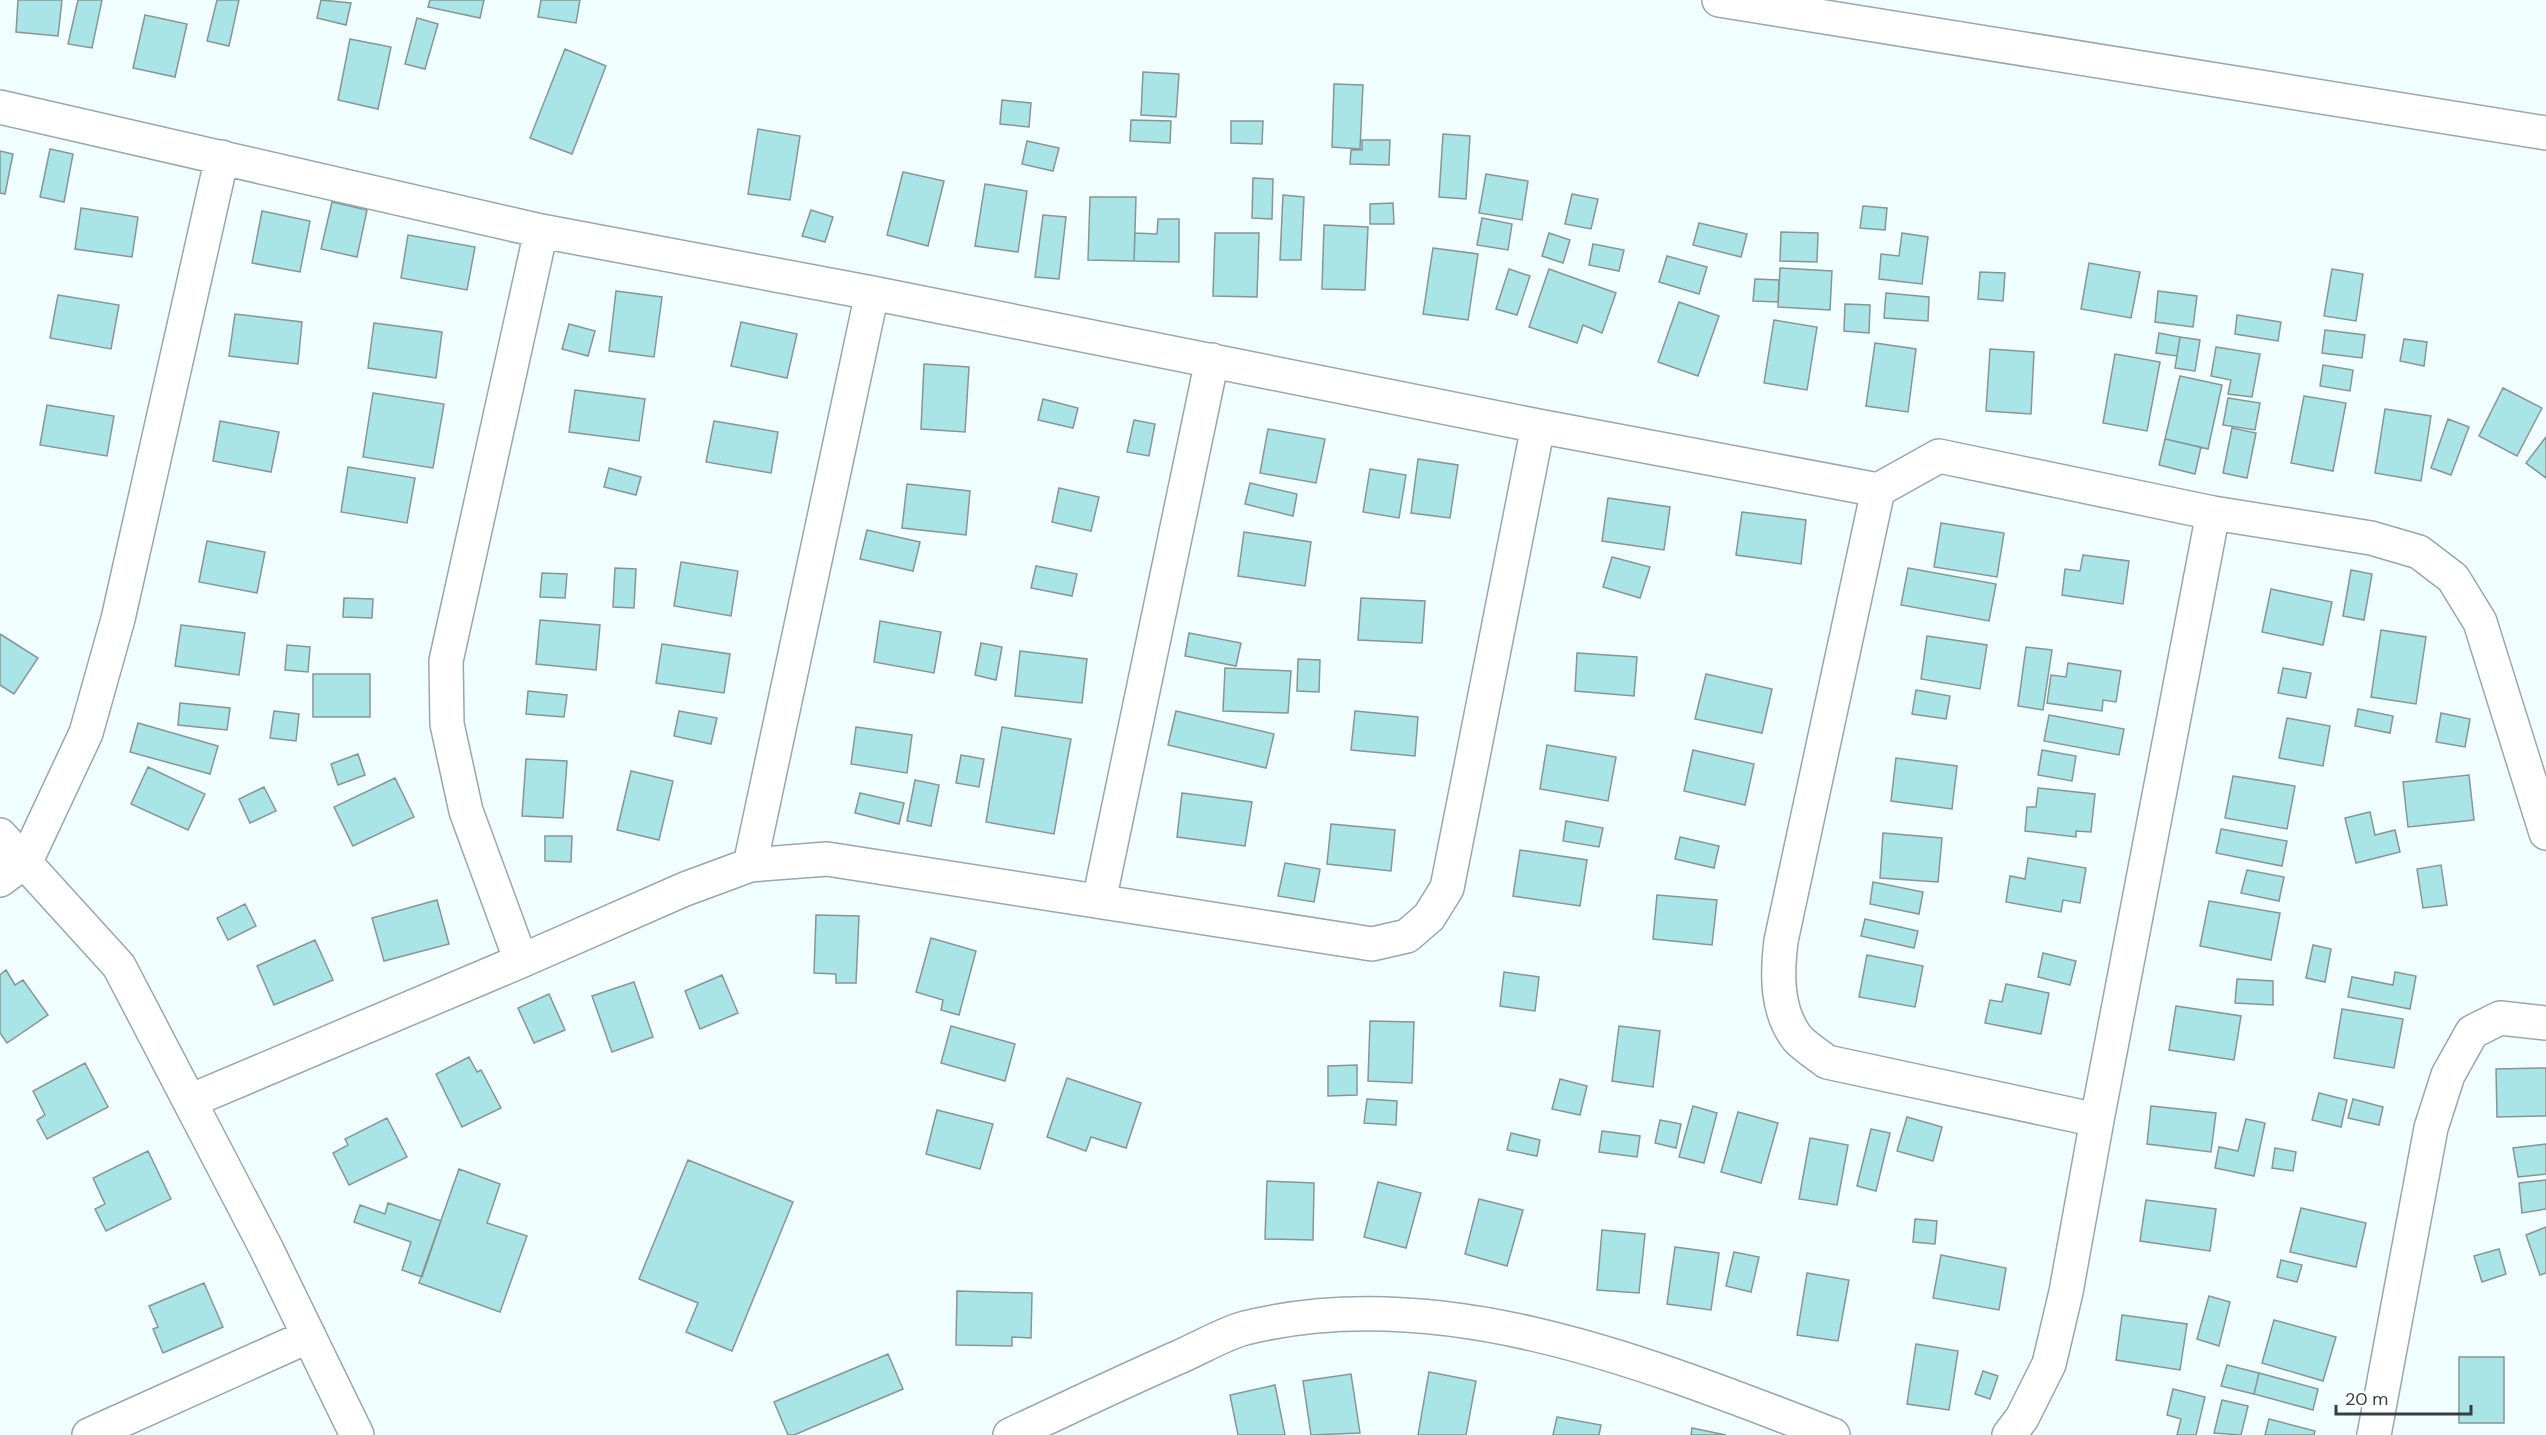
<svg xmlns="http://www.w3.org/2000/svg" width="2546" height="1435" font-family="'DM Sans',sans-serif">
<rect width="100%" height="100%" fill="#f0feff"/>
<path fill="#a9e4e6" stroke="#889595" stroke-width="1.5" d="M18 0H62L58 36 16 32Z
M78 0H102L92 48 68 44Z
M217 0H239L229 46 207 41Z
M321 0 351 3 346 25 317 18Z
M430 0H484L480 18 428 7Z
M541 0H580L576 23 538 17Z
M145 15 187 24 175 77 133 68Z
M417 18 438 24 425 69 405 64Z
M350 39 391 47 378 109 338 100Z
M565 49 606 66 572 154 530 138Z
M1143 72 1179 74 1176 117 1141 115Z
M1334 84 1363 85 1360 149 1332 147Z
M1002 100 1031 103 1029 127 1000 124Z
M1131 120 1171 121 1170 143 1130 141Z
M1231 121H1263L1262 144 1231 143Z
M758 129 800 136 790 200 748 194Z
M1443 134 1470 136 1466 199 1439 197Z
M1362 140H1390L1389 165 1350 164 1351 150H1362Z
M1027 141 1059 148 1053 171 1022 164Z
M50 149 73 154 64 202 40 197Z
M0 151 13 154 5 194 0 193Z
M903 172 944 181 928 246 887 235Z
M1486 174 1528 181 1522 220 1479 213Z
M1253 178 1273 179 1272 219 1252 218Z
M985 184 1027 191 1018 252 975 246Z
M1572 194 1598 199 1591 229 1565 224Z
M1283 195 1304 197 1301 260H1280Z
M1090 197H1136L1134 261 1088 260Z
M332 202 367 210 357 257 321 249Z
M1393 203 1394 224H1370V204Z
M1863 206 1887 208 1885 230 1860 228Z
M81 208 138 217 132 257 75 249Z
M811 210 833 217 825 242 802 236Z
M262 211 310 221 300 272 252 263Z
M1043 215 1066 217 1059 279 1035 277Z
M1482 218 1512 224 1508 250 1477 245Z
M1158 219H1179V262L1134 261 1135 233 1157 234Z
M1699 223 1747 234 1741 257 1693 245Z
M1324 225 1368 227 1365 290 1322 289Z
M1781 232 1818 233 1817 262 1780 261Z
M1215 233H1259L1257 297 1213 296Z
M1549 233 1570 240 1563 263 1542 256Z
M1902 233 1928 237 1922 284 1879 279 1881 254 1899 256Z
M408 235 475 247 467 290 401 278Z
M1593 244 1624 250 1619 271 1589 265Z
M1433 248 1478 254 1468 320 1423 314Z
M1667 256 1707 267 1699 294 1659 282Z
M2089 263 2140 272 2131 318 2081 309Z
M1780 268 1832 271 1830 310 1778 307Z
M1509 269 1530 276 1517 315 1496 309Z
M1549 269 1616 293 1602 333 1583 325 1577 343 1529 327Z
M2332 269 2363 274 2356 321 2324 316Z
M1980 272 2005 273 2003 301 1978 299Z
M1755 279 1779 280 1778 302 1753 301Z
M616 291 662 297 654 357 609 351Z
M2158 291 2197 296 2193 327 2155 322Z
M1886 293 1929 297 1928 321 1884 318Z
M58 295 119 305 111 349 50 338Z
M1679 302 1719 316 1698 376 1658 362Z
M1845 304 1870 305 1869 333 1844 331Z
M235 314 302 322 298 364 229 356Z
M2237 315 2281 322 2278 341 2235 334Z
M1774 320 1817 327 1807 390 1764 383Z
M741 322 797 334 787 378 731 366Z
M374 323 442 332 436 378 368 368Z
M569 324 595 331 588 356 562 349Z
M2325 330 2365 335 2362 358 2322 353Z
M2159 333 2180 337 2177 356 2156 353Z
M2180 337 2200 340 2195 371 2175 368Z
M2404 339 2427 342 2424 366 2400 361Z
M1875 343 1916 349 1908 412 1866 406Z
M2216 347 2260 354 2252 397 2228 394 2231 380 2211 376Z
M1990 349 2034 352 2031 414 1986 411Z
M2115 354 2160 362 2147 431 2103 423Z
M924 364 969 367 965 432 921 429Z
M2323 365 2353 370 2350 391 2320 386Z
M2180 376 2222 385 2208 449 2165 439Z
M2503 388 2542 408 2517 456 2479 436Z
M575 390 645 399 639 441 569 432Z
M373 393 444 404 433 468 363 457Z
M2304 396 2346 403 2333 471 2291 463Z
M2228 398 2260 403 2255 430 2223 425Z
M1043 399 1078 408 1073 428 1038 420Z
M47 405 114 416 107 456 40 445Z
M2385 409 2431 416 2421 481 2375 473Z
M2448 419 2469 427 2451 475 2431 468Z
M1134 420 1155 424 1149 456 1127 452Z
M220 421 279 432 271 472 213 461Z
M714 421 778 432 771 473 706 462Z
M2232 428 2256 433 2247 478 2223 473Z
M1268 429 1325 439 1316 483 1260 473Z
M2546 437V478L2526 463Z
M2165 439 2201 447 2195 474 2159 465Z
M1418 459 1458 465 1450 518 1411 513Z
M348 467 415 478 407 523 341 512Z
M609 468 641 477 636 495 604 487Z
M1370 469 1406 475 1399 518 1363 512Z
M1250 483 1297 494 1293 516 1245 504Z
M907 484 970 491 966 535 902 528Z
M1059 488 1099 497 1091 531 1052 522Z
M1608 498 1670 507 1664 550 1602 541Z
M1742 512 1806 520 1801 564 1736 555Z
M1941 523 2004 533 1997 577 1934 567Z
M867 530 920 542 913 571 860 559Z
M1244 532 1311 542 1305 586 1238 576Z
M207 541 265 552 257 593 199 582Z
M2083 555 2129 561 2123 604 2062 595 2065 569 2080 571Z
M1612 557 1650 567 1640 598 1603 587Z
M681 562 738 571 731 616 674 606Z
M1036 566 1077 574 1072 596 1031 588Z
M615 568 636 569 634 608 613 607Z
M1908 568 1996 584 1989 621 1901 605Z
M2351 570 2372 574 2364 620 2343 616Z
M542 573 567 574 565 598 540 597Z
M2271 589 2332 602 2323 645 2262 632Z
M344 598 373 599 372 618 343 617Z
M1361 598 1425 601 1422 643 1358 640Z
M540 620 600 625 596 670 536 664Z
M880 621 941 632 934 673 874 662Z
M181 625 245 633 239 675 175 666Z
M2381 630 2426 637 2416 704 2371 697Z
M1189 633 1241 643 1236 666 1185 656Z
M0 634 38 658 14 694 0 685Z
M1927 636 1987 645 1980 689 1921 679Z
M981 643 1002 647 996 680 975 675Z
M662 644 730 654 724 693 656 683Z
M287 645 310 647 308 672 285 670Z
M2026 647 2052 650 2043 710 2018 706Z
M1020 651 1087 659 1082 703 1015 696Z
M1577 653 1637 657 1634 696 1575 691Z
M1298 659 1320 660 1319 692 1297 691Z
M2068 663 2121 671 2116 702 2103 700 2102 711 2047 703 2051 675 2066 677Z
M1225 668 1291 671 1288 713 1223 711Z
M2283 668 2311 673 2306 698 2278 693Z
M313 674H370V717H313Z
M1706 674 1772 689 1762 733 1695 719Z
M1916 690 1950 696 1946 719 1912 714Z
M528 691 567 695 564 717 526 714Z
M180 703 230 708 227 730 178 725Z
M2358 709 2393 716 2390 733 2355 726Z
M274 711 299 714 296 741 270 738Z
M679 711 717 718 711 744 674 736Z
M1176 711 1274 734 1266 768 1168 745Z
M1355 711 1418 717 1415 756 1351 750Z
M2441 713 2470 719 2465 747 2436 742Z
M2049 715 2124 729 2119 755 2044 741Z
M2287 718 2330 726 2323 766 2279 758Z
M138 723 218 746 210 774 130 752Z
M856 727 912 735 907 773 851 764Z
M1002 727 1071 739 1054 834 986 822Z
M1547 745 1616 757 1608 801 1540 789Z
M1693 750 1754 764 1745 805 1684 791Z
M2042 750 2076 756 2072 781 2038 775Z
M358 754 365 775 338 785 331 764Z
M961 755 984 759 979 787 956 783Z
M1896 758 1957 766 1952 809 1891 801Z
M526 759 567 761 563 818 522 816Z
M148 767 205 794 188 830 131 804Z
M631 771 673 781 659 840 617 830Z
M2469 775 2474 820 2408 827 2403 782Z
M2233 776 2295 786 2287 829 2225 818Z
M395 778 414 817 353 846 334 807Z
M915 780 939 785 931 826 907 821Z
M264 787 276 811 250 823 239 799Z
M2038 788 2095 794 2091 832 2076 831V837L2025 831 2027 807H2036Z
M860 793 904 803 899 824 855 813Z
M1182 793 1252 802 1245 846 1177 837Z
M2370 812 2375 835 2395 830 2400 852 2356 863 2345 818Z
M1566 821 1603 828 1599 847 1563 841Z
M1331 824 1395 830 1391 871 1327 864Z
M2221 829 2287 841 2282 866 2216 853Z
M1883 833 1942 838 1938 882 1880 878Z
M545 836H572L571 862 545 861Z
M1680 837 1719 846 1714 868 1675 859Z
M1520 850 1587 860 1580 906 1513 896Z
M2028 858 2086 868 2080 903 2063 900 2061 912 2006 902 2010 876 2025 879Z
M1285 863 1320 869 1314 902 1278 896Z
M2441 865 2447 905 2423 908 2417 869Z
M2247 870 2284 877 2279 901 2241 893Z
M1873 882 1923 892 1919 914 1870 904Z
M1657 895 1717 900 1712 945 1653 939Z
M437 900 449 944 384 961 372 918Z
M2209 901 2280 913 2271 960 2200 946Z
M245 904 256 926 228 940 217 918Z
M816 915 859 916 856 983H836V974L814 973Z
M1865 919 1918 931 1914 948 1861 936Z
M931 938 976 951 959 1015 941 1010 943 1000 916 992Z
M315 940 333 980 274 1005 257 966Z
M2313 945 2331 949 2325 982 2306 978Z
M2043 953 2076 961 2070 985 2038 977Z
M1867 955 1923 966 1915 1007 1859 997Z
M6 970 15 985 23 980 48 1015 7 1043 0 1033V975Z
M1504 972 1539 977 1535 1011 1500 1006Z
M2395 972 2416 976 2410 1009 2348 997 2352 977 2393 985Z
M722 975 738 1013 700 1029 685 991Z
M2237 979 2273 981V1005L2235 1003Z
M634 982 653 1037 612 1052 592 996Z
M2006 984 2049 993 2041 1034 1985 1023 1990 1000 2002 1002Z
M549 994 565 1030 534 1043 518 1008Z
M2176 1006 2241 1016 2234 1060 2169 1050Z
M2342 1009 2403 1019 2394 1068 2334 1058Z
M1370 1021 1414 1022 1412 1083 1368 1081Z
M951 1026 1015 1044 1005 1081 941 1063Z
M1619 1026 1660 1031 1653 1087 1612 1081Z
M469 1057 477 1072 481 1070 501 1108 462 1127 436 1074Z
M85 1063 108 1107 47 1139 37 1120 45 1115 33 1091Z
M1357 1065V1095L1328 1096V1066Z
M2546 1068V1116L2497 1117 2496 1069Z
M1067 1078 1141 1103 1126 1148 1091 1137 1086 1151 1047 1137Z
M1560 1079 1587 1086 1580 1115 1552 1109Z
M2319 1093 2347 1100 2341 1127 2312 1120Z
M1367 1099 1397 1101 1396 1125 1364 1123Z
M2353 1099 2383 1107 2379 1125 2348 1118Z
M1693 1106 1717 1113 1704 1163 1679 1157Z
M2151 1106 2216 1113 2211 1152 2147 1144Z
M937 1110 993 1124 980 1169 926 1154Z
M1738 1112 1778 1123 1761 1183 1721 1172Z
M1907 1117 1942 1127 1933 1161 1897 1151Z
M387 1118 407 1157 349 1185 333 1153 348 1145 345 1139Z
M2246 1119 2265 1123 2254 1176 2215 1168 2219 1147 2238 1151Z
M1660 1120 1681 1124 1676 1148 1655 1143Z
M1871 1129 1890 1133 1876 1191 1857 1186Z
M1602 1131 1640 1136 1637 1157 1599 1152Z
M1511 1133 1540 1140 1537 1156 1507 1150Z
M1810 1138 1848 1145 1837 1205 1799 1199Z
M2546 1144V1174L2518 1177 2513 1148Z
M2275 1148 2296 1152 2293 1171 2272 1168Z
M148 1151 171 1199 106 1231 95 1209 105 1204 93 1178Z
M688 1160 793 1202 732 1351 686 1332 698 1303 639 1279Z
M459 1169 500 1184 487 1223 527 1236 500 1312 419 1283Z
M2546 1180V1209L2522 1213 2519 1183Z
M1267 1181 1314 1183 1313 1240 1265 1239Z
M1378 1182 1421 1193 1406 1248 1364 1237Z
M1479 1199 1523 1210 1507 1266 1465 1254Z
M2146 1200 2216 1209 2210 1251 2140 1241Z
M388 1203 441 1221 422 1277 402 1270 411 1242 354 1222 360 1205 385 1214Z
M2301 1208 2366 1223 2356 1267 2290 1252Z
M1915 1219 1937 1221 1935 1244 1913 1242Z
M2546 1227V1273L2540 1275 2526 1235Z
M1602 1230 1645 1234 1639 1293 1597 1290Z
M1675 1247 1719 1253 1711 1310 1667 1304Z
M2499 1249 2506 1274 2482 1282 2474 1256Z
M1734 1252 1759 1257 1751 1292 1726 1286Z
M1941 1255 2006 1268 1999 1310 1933 1298Z
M2281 1260 2302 1265 2297 1282 2277 1277Z
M1807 1273 1849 1280 1838 1341 1797 1335Z
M204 1283 223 1327 163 1353 153 1329 158 1327 149 1306Z
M957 1291 1032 1293 1031 1338 1012 1337V1346L956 1345Z
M2209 1296 2230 1302 2219 1346 2197 1339Z
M2122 1315 2187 1324 2180 1370 2116 1360Z
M2274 1320 2336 1337 2323 1381 2262 1363Z
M1916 1344 1958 1351 1949 1410 1907 1404Z
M888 1354 903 1389 794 1435H788L774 1402Z
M2459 1357H2504V1423H2459Z
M2227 1365 2259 1373 2254 1394 2221 1386Z
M1983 1371 1998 1376 1990 1399 1975 1394Z
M1429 1372 1476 1381 1466 1435H1418Z
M2259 1373 2318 1389 2313 1410 2254 1394Z
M1351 1374 1360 1433 1311 1435 1303 1381Z
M1275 1385 1285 1435H1238L1230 1395Z
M2173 1389 2205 1397 2196 1435H2177L2181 1419 2167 1415Z
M2222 1400 2248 1406 2241 1435 2214 1433Z
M1557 1417 1601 1425 1599 1435H1553Z
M2269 1419 2315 1431 2314 1435H2265Z
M1692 1428 1726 1435H1691Z"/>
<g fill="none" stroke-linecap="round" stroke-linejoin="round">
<defs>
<path id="street" d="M0 107 541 231 872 293 1538 426 1878 490 1939 456 2213 513 2371 538 2419 552 2453 578 2480 622 2546 833
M1878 490 1781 941C1777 974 1776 1010 1797 1038 1805 1047 1818 1055 1827 1062L2097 1120
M0 835 119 966 266 1248 357 1435
M750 865 872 293
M0 880 26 861 86 733 118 619 222 157
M1099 901 1212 360
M521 961 466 811 447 724 446 661 541 231
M190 1101 521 961 685 889 750 865 827 859 1372 944 1407 936 1429 917 1447 888 1538 426
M89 1435 309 1336
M1010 1435C1066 1409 1122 1382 1179 1357 1200 1348 1223 1334 1245 1328 1443 1279 1651 1365 1833 1435
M2009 1435 2022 1418 2049 1364 2066 1292 2097 1120 2213 513
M2374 1435 2431 1128 2448 1075 2472 1032 2500 1018 2546 1023"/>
<path id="secondary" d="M1719 0 2546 133"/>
</defs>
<use href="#street" stroke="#9aa7a8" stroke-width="36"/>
<use href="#secondary" stroke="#9aa7a8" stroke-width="36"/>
<use href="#street" stroke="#fff" stroke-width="33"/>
<use href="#secondary" stroke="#fff" stroke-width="33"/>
</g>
<path d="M2336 1405v9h135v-9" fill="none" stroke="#383e3e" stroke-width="3"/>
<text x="2345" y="1405" font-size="18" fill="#383e3e" stroke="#ffffff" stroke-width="4.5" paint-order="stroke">20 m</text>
</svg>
